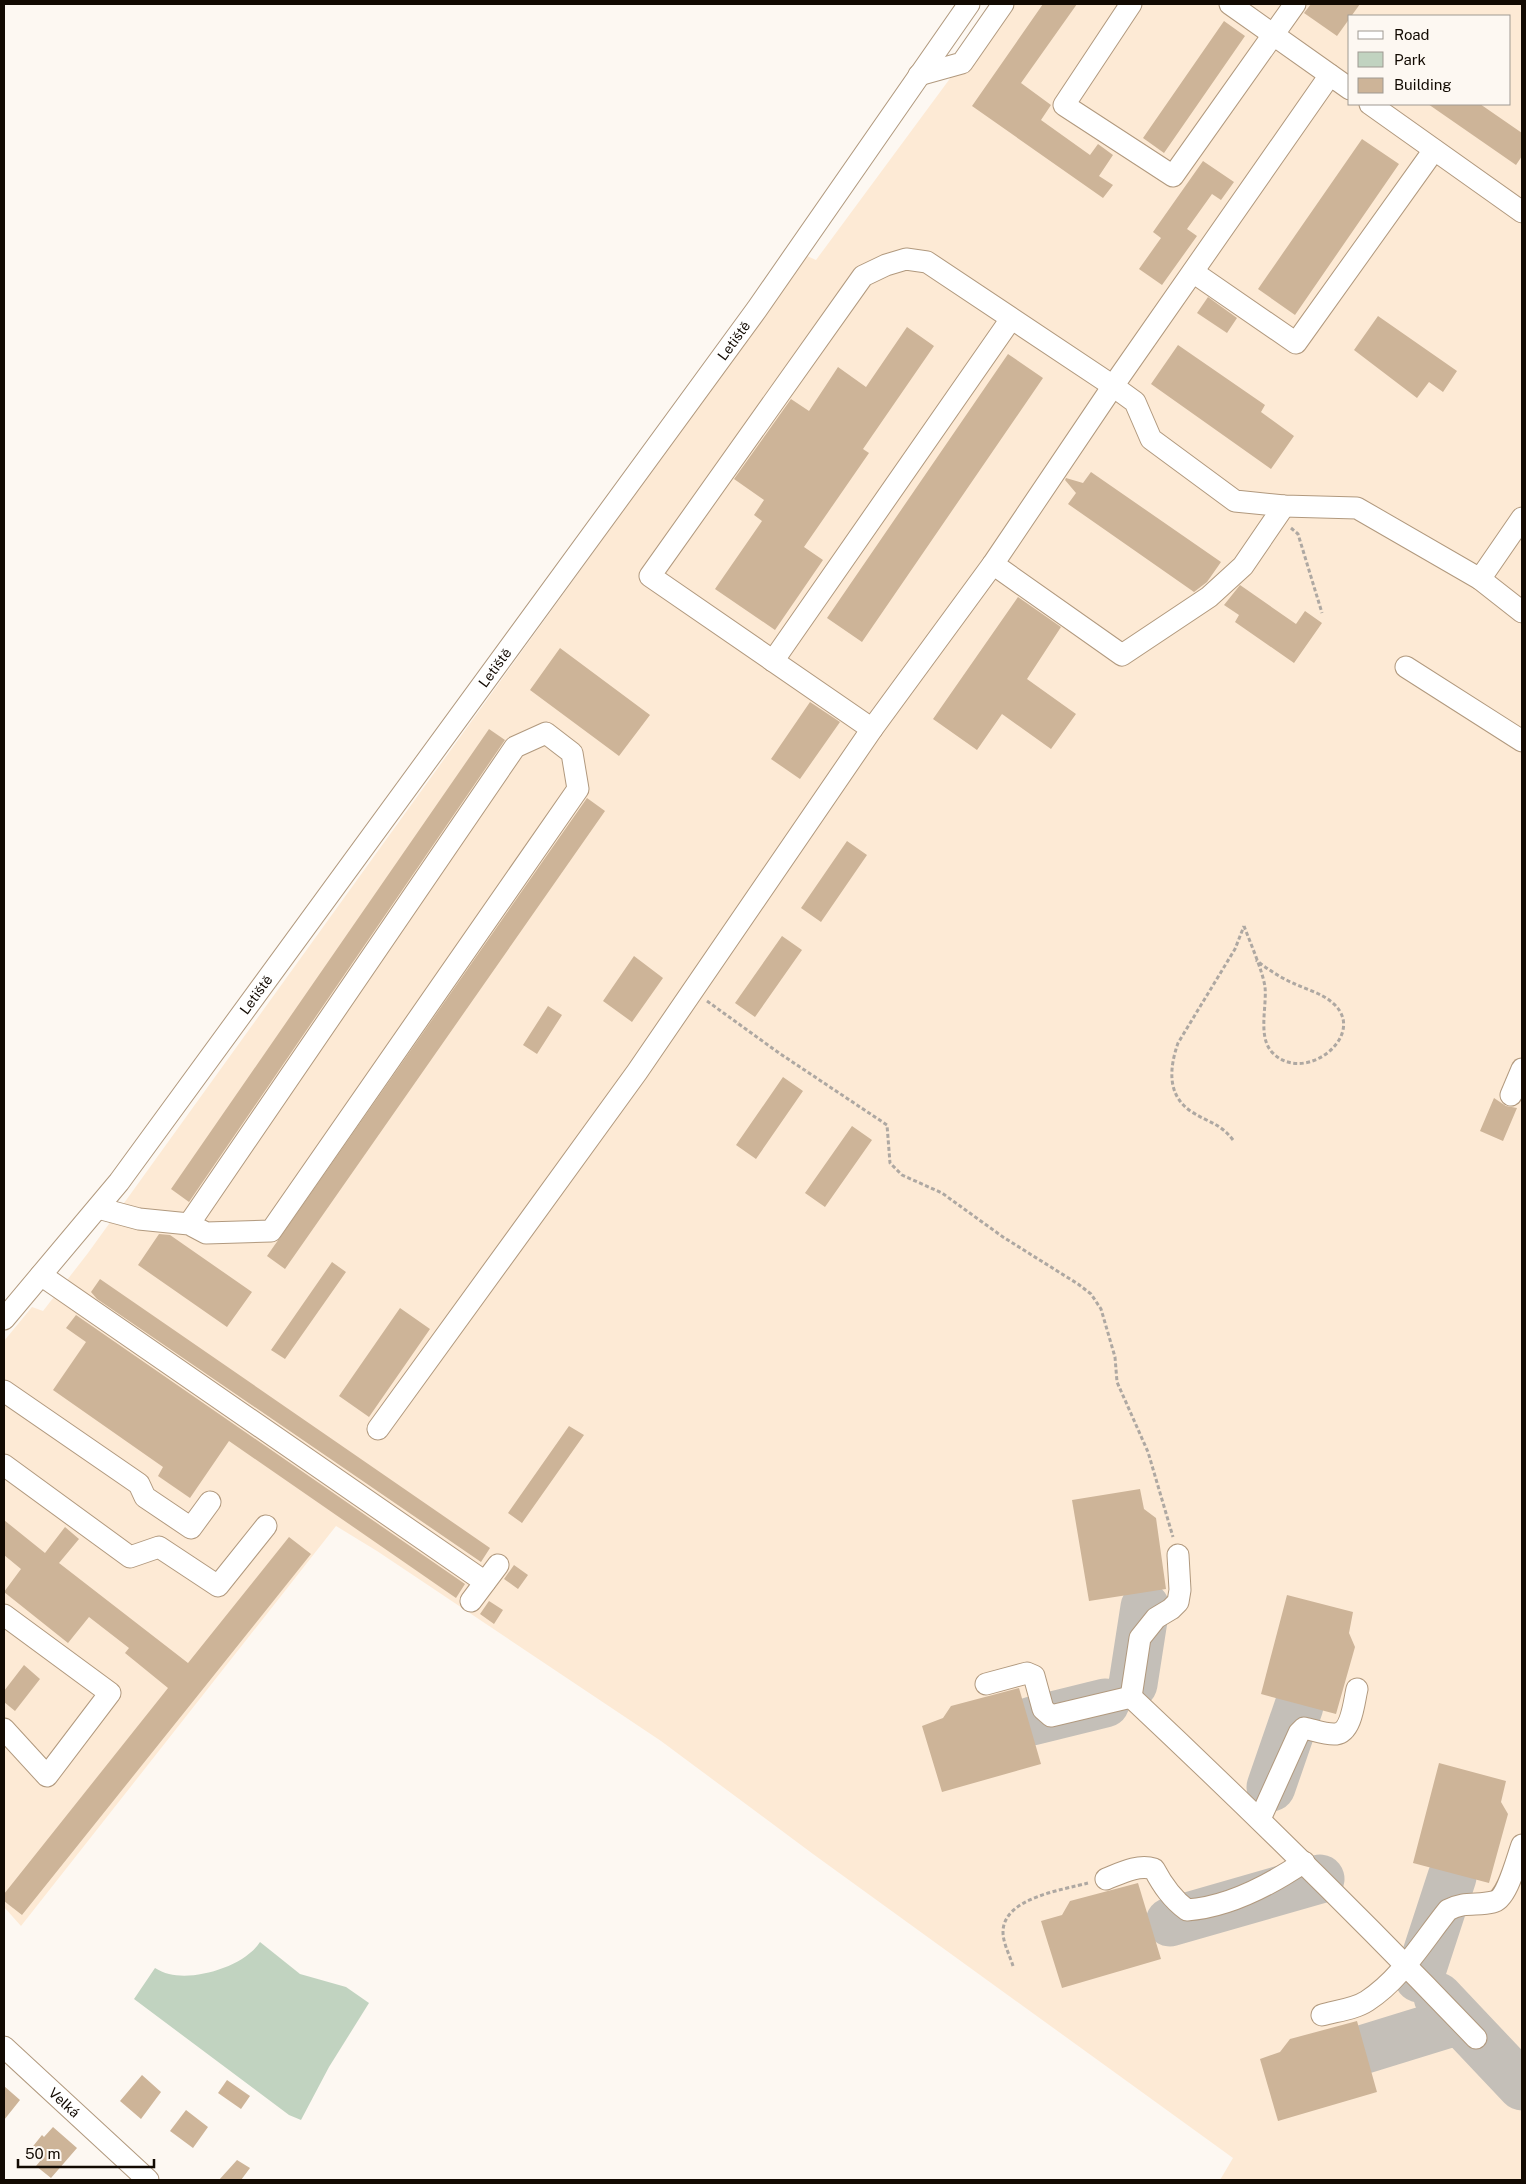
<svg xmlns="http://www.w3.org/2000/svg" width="1526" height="2184" font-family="'Public Sans',sans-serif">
<rect width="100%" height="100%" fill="#fdf8f2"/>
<path fill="#fdead5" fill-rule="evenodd" d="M1005 4H1522V2180H1220L1233 2158 813 1854 661 1741 377 1551 336 1526 21 1926 4 1907V1341L32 1307 43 1311 88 1253 807 256 816 260ZM1350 16H1510V104H1350Z"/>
<path fill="#c1d3c0" d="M260 1942 300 1974 346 1987 369 2003 329 2067 301 2120 289 2115 134 1999 155 1968C159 1970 164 1973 169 1974 196 1981 245 1966 260 1942Z"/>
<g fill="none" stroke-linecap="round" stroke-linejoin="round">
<path stroke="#c4bfb8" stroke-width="49" d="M1133 1684 1145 1607
M1032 1721 1105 1703
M1271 1787 1299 1706
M1170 1922 1320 1879
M1419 1978 1452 1877
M1438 1997 1522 2086
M1365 2049 1459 2020"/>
</g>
<path fill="#cdb498" d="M1043 4H1077L1021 83 1051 105 1041 120 1090 155 1098 144 1113 155 1099 176 1113 185 1103 198 972 106Z
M1311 4H1360L1337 36 1304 13Z
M1224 21 1245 36 1164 153 1143 138Z
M1428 104H1480L1522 133V156L1516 165Z
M1362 139 1399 164 1295 315 1258 289Z
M1203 161 1234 182 1221 200 1212 194 1187 229 1197 236 1162 285 1139 269 1161 238 1153 232Z
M1208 297 1237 318 1227 333 1197 313Z
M1378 316 1457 371 1443 392 1429 382 1417 398 1354 350Z
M907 327 934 346 863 449 869 453 804 547 823 560 775 630 715 589 762 521 754 515 764 500 734 479 791 399 809 411 838 367 866 387Z
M1178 345 1265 405 1261 412 1294 436 1271 469 1151 384Z
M1008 354 1043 378 862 642 827 618Z
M1091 472 1221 562 1207 582 1194 592 1068 504 1076 493 1065 480 1066 478 1083 483Z
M1240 585 1296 624 1305 611 1322 623 1294 663 1235 622 1239 615 1224 605Z
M1018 597 1061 627 1027 679 1076 714 1051 749 1002 714 977 750 933 719Z
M560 648 650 715 619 756 530 690Z
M810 702 840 722 800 779 771 759Z
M489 729 505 740 189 1202 171 1189Z
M587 798 605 811 285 1269 267 1256Z
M847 841 867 855 821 922 801 908Z
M782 936 802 950 755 1017 735 1003Z
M634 956 663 978 632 1022 603 1001Z
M548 1006 562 1015 537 1054 523 1045Z
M783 1077 803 1091 756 1159 736 1145Z
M1494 1098 1506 1106 1517 1108 1503 1141 1480 1131Z
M852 1126 872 1140 825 1207 805 1193Z
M159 1234 170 1235 252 1292 227 1327 138 1265Z
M332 1262 346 1272 285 1359 271 1350Z
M100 1279 490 1548 481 1562 97 1299 91 1292Z
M400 1308 430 1329 369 1417 339 1396Z
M76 1315 465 1584 456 1598 229 1441 190 1498 158 1476 163 1467 53 1390 86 1342 66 1328Z
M569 1426 584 1435 522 1523 508 1513Z
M1140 1489 1144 1509 1156 1518 1166 1589 1089 1601 1072 1500Z
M4 1520 45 1553 65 1527 79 1539 59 1563 188 1663 289 1537 311 1554 22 1915 4 1901V1894L168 1688 125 1653 129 1648 89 1617 68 1643 4 1592 21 1569 4 1555Z
M514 1565 528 1575 518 1589 504 1579Z
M1287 1595 1353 1612 1349 1633 1355 1647 1336 1714 1261 1694Z
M489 1601 503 1610 494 1624 480 1614Z
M24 1665 40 1679 15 1711 4 1702V1691Z
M1019 1688 1041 1764 942 1792 922 1726 943 1718 951 1706Z
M1439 1763 1506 1781 1501 1802 1508 1814 1489 1883 1413 1863Z
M1138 1883 1161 1959 1062 1988 1041 1921 1062 1915 1070 1901Z
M1357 2021 1377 2092 1278 2121 1260 2059 1280 2052 1290 2039Z
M142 2075 161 2092 141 2119 120 2101Z
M227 2080 250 2096 241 2109 218 2093Z
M4 2086 20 2100 4 2120Z
M186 2110 208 2127 193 2148 170 2131Z
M53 2127 77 2148 51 2178 36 2166 41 2160 30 2150 42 2135 44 2137Z
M237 2160 250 2168 241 2180H219Z"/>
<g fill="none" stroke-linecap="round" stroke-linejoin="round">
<defs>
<g id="minor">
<path d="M1131 4 1064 105 1173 176 1295 4"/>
<path d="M1230 4 1350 89"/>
<path d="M919 75 962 63 1003 4"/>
<path d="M1370 104 1522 212"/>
<path d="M1193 272 1296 343 1434 150"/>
<path d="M993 564 1122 655 1209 597 1243 566 1284 506"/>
<path d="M1480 579 1522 612"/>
<path d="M773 661 1011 319"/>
<path d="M1406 667 1522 741"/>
<path d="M872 729 650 576 863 276 886 265 906 259 927 262 1113 386 1135 402 1151 439 1235 501 1284 506 1357 508 1480 579 1522 518"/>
<path d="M1511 1095 1522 1069"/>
<path d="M98 1208 139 1219 189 1224 206 1233 271 1231 578 789 572 753 546 733 515 747 189 1224"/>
<path d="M41 1275 485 1582"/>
<path id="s1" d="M4 1319 119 1182 757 309 969 4"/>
<path d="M4 1391 139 1484 145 1497 191 1528 210 1502"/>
<path d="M378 1429 637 1072 872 729 993 564 1113 386 1330 75"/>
<path d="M4 1465 130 1557 159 1547 218 1586 266 1526"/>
<path d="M471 1601 498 1565"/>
<path d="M4 1615 110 1693 47 1776 4 1729"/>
<path d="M986 1684 1027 1673 1034 1676 1043 1709 1051 1716 1131 1697C1249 1808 1364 1921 1476 2038"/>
<path d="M1131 1697 1140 1638 1156 1618 1171 1609 1178 1602 1180 1590 1178 1555"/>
<path d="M1260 1819 1299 1733 1304 1728C1314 1730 1326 1735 1336 1734 1352 1732 1354 1701 1357 1689"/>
<path d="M1106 1879C1121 1873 1138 1864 1154 1869 1163 1886 1172 1899 1187 1910 1229 1907 1270 1885 1304 1862"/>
<path d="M1322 2015C1336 2011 1355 2009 1367 2001 1401 1979 1423 1941 1448 1910 1465 1901 1477 1906 1493 1902 1507 1900 1517 1858 1522 1845"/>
<path id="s2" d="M4 2047 148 2180"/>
</g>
</defs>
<use href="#minor" stroke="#b1997e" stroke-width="23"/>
<path stroke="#aea8a2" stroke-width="3" stroke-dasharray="4 2.5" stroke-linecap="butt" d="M1291 528 1298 534 1322 613
M1244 926C1250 942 1263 972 1265 987 1267 1006 1258 1035 1271 1051 1302 1087 1367 1037 1335 1005 1324 994 1308 990 1295 984 1281 978 1267 969 1256 960
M707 1001 779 1053 887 1125 890 1163 902 1175 942 1193 1003 1237 1078 1284 1091 1294 1101 1309 1115 1357 1117 1382 1148 1452 1173 1537
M1233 1140C1220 1123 1209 1123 1192 1112 1167 1096 1169 1069 1178 1043L1235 949 1244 926
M1013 1966C1010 1956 1003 1943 1003 1932 1003 1898 1062 1890 1088 1883"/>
<use href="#minor" stroke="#fff" stroke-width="21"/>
</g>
<g text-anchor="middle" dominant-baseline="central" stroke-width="4.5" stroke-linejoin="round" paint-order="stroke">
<g font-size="14" fill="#120a02" stroke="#fdf8f2">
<text stroke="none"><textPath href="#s1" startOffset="1221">Letiště</textPath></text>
<text stroke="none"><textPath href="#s1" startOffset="816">Letiště</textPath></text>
<text stroke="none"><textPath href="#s1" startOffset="411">Letiště</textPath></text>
<text stroke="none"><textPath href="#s2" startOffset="82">Velká</textPath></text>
</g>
</g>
<rect width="1526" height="2184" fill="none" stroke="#120a02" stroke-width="10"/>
<rect x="1348" y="15" width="162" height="90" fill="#fdf8f2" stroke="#9f9992"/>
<rect x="1358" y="31" width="25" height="8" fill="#ffffff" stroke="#9f9992"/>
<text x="1394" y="40" font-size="15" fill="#120a02">Road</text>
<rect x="1358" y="52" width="25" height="15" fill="#c1d3c0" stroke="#9f9992"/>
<text x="1394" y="65" font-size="15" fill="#120a02">Park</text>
<rect x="1358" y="78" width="25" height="15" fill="#cdb498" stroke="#9f9992"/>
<text x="1394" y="90" font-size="15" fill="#120a02">Building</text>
<path d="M18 2159v8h136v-8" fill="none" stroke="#120a02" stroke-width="2.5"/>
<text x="25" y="2159" font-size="15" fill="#120a02" stroke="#fdf8f2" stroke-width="4" paint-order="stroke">50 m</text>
</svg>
